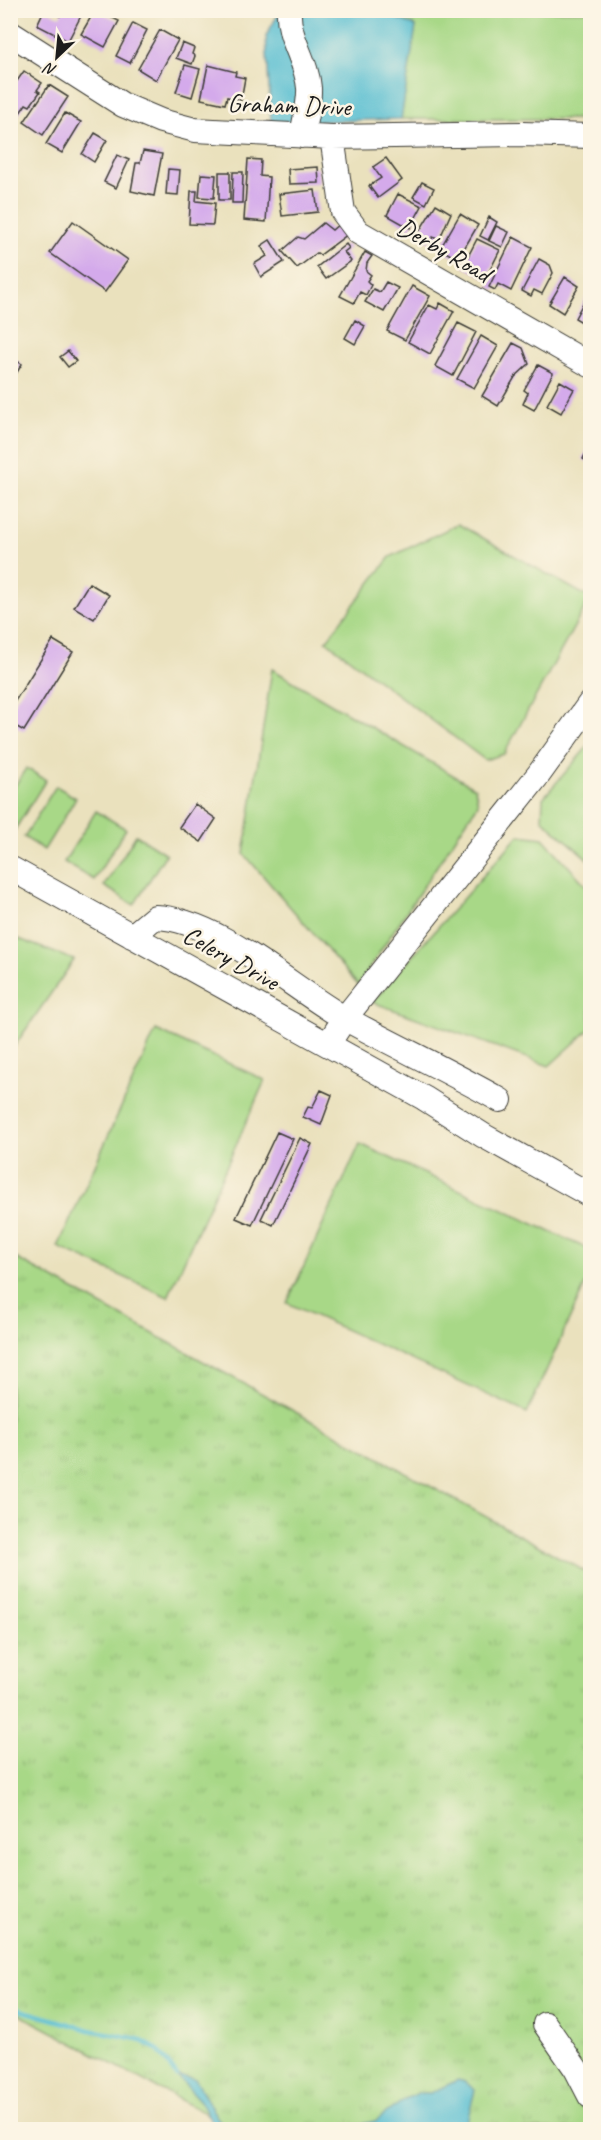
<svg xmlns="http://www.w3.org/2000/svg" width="601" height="2140" font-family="Caveat,sans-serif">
<defs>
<pattern id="grass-tufts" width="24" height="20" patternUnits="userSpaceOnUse" patternTransform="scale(1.5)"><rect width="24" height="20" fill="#a8d887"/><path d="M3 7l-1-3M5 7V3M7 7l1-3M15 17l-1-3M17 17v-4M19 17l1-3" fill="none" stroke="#90b974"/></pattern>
</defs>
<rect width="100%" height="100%" fill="#fcf5e5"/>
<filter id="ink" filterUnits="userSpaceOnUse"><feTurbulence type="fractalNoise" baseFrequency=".0167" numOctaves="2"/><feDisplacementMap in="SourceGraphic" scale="12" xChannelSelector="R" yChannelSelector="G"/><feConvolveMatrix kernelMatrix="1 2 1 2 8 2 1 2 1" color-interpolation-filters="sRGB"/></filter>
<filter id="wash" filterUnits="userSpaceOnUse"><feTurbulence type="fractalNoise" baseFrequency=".008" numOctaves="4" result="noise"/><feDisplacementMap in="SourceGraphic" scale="24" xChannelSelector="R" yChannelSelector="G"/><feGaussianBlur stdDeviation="1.35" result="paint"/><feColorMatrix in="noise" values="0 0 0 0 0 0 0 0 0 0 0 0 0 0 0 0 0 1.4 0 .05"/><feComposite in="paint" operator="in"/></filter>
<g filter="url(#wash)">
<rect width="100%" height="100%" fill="#eae1bd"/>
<path fill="url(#grass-tufts)" stroke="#627a52" stroke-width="1.5" d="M10 1255 590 1574V2129H235L11 2010Z"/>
<path fill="#a8d887" stroke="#627a52" stroke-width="1.5" d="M379 11H590V119H401L416 26Z
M458 524 590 598 504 754 485 760 326 641 390 557Z
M272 669 475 788 478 804 358 985 244 854Z
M590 744V861L542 819 543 798Z
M26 768 46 780 14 831 11 829V792Z
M56 786 76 798 44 850 24 837Z
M96 811 126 829 94 880 64 862Z
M136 835 166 854 134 905 104 886Z
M519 835 543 838 590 890V1029L549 1066 372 1002Z
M11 936 74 960 11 1051Z
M156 1030 265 1080 168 1297 58 1247Z
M360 1144 590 1250V1274L527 1413 287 1303Z"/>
<path fill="#54bdd1" stroke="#386c76" stroke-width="1.5" d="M280 11H378L416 26 401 119 271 123 266 36Z
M177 2076 195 2079C206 2095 213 2115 226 2129H216L200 2101Z
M458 2080 465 2082 475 2090 466 2125 463 2129H340L375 2121 407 2098 419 2093H430Z"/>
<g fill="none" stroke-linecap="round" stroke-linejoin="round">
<path stroke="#54bdd1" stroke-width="4.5" d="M10 2007 90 2030 138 2039 158 2050 177 2076"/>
</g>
<g id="blocks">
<path fill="#d4aaeb" d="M44 10 60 16 63 10H84L68 41 37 25Z
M95 10 119 21 105 47 81 34Z
M133 23 147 30 130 63 116 56Z
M160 30 178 40 156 80 138 69Z
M182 43 194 48 192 54 195 56 192 64 176 58Z
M185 65 200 69 192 97 176 92Z
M208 65 236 72 235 76 245 78 241 100 227 97 225 104 201 99Z
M24 71 42 83 37 90 40 92 30 106 26 104 13 123 10 91Z
M49 85 68 97 43 135 24 122Z
M65 113 81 122 62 153 46 144Z
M95 133 107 140 94 162 82 154Z
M143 151 162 154 154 196 131 191 136 163H140Z
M117 155 129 160 116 188 104 182Z
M386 158 402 180 378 198 369 186 381 178 373 167Z
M248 159 261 160 260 176 269 177 266 222 244 220Z
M318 167 319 183 289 184 288 169Z
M168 169 180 170 178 195 166 194Z
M219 172H230V200H219Z
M233 172H243L242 203H232Z
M201 174 216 175 214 198 199 197Z
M422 182 434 188 426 204 413 197Z
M315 190 318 212 282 216 279 194Z
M191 191H197L196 201 215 203 213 225 189 224Z
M398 194 422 206 410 228 387 215Z
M436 204 451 213 439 240 433 237 429 242 417 235Z
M460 214 478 225 458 259 440 249Z
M489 217 497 222 488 240 480 236Z
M73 221 128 260 105 292 50 253Z
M323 223 332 230 340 223 348 234 320 255 317 253 297 268 282 251 298 237 304 239Z
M496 226 509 232 502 247 489 241Z
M513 237 532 247 511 291 498 284 495 290 489 287Z
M477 239 500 250 486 278 463 266Z
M270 240 284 262 261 277 254 264 267 256 261 246Z
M346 244 349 248 344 252 351 261 326 279 317 267Z
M365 252 372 256 367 263 366 271 371 275 367 281 371 285 366 295 360 292 354 303 340 296Z
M539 259 550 265 553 273 542 294 534 290 531 296 522 291Z
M565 277 579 286 563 313 549 304Z
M386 282 398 288 384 312 365 302 373 289 380 292Z
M412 286 430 296 405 340 387 331Z
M590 290V327L575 318Z
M440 303 454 311 430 354 408 342 429 305 437 309Z
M355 320 365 326 355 344 345 338Z
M458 323 476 332 453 376 435 366Z
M481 336 498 346 474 388 457 379Z
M513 343 523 348 529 364 515 377 498 406 482 396Z
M68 351 76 361 68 367 60 357Z
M10 357 22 364 10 384Z
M538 365 553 373 534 410 523 404 528 393 524 390Z
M560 381 574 389 561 413 547 405Z
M590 444V463L583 459Z
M89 583 109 595 94 619 74 607Z
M53 640 73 652 24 731 10 723V709Z
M195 804 216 819 201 842 179 827Z
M321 1090 332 1095 321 1125 303 1117 308 1107 312 1108Z
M277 1132 293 1139 252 1225 236 1218Z
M300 1138 312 1144 273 1225 261 1219Z"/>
</g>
</g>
<g filter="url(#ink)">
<use href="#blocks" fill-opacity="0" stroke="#3b3a34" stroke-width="1.5"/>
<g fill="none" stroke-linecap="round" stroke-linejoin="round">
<defs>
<path id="minor" d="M289 10C287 38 307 60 309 88 310 103 304 121 302 136
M10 33 123 105 161 121 195 130 332 137 522 134 590 136
M332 137 343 212 358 232 590 365
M10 868 424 1098 484 1136 590 1195
M132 936 155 917C218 919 291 988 346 1019 397 1047 449 1071 500 1100
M328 1044 345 1018 539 774 590 703
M545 2024 576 2069 590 2096"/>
</defs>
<use href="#minor" stroke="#3b3a34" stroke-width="26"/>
<use href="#minor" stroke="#fff" stroke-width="24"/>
</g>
</g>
<g text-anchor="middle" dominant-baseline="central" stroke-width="5" stroke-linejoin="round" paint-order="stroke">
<g font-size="26" fill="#1c1c1c" stroke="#fcf5e5">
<text transform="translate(289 105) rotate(2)">Graham Drive</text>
<text transform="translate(444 250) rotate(30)">Derby Road</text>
<text transform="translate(231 958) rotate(29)">Celery Drive</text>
</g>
</g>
<rect width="601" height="2140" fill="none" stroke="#fcf5e5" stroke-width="36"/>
<g transform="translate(57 57) rotate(206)" stroke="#fcf5e5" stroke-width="4.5" paint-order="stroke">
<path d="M0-4.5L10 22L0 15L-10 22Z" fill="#1c1c1c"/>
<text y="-9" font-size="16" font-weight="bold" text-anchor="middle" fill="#1c1c1c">N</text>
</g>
</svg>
